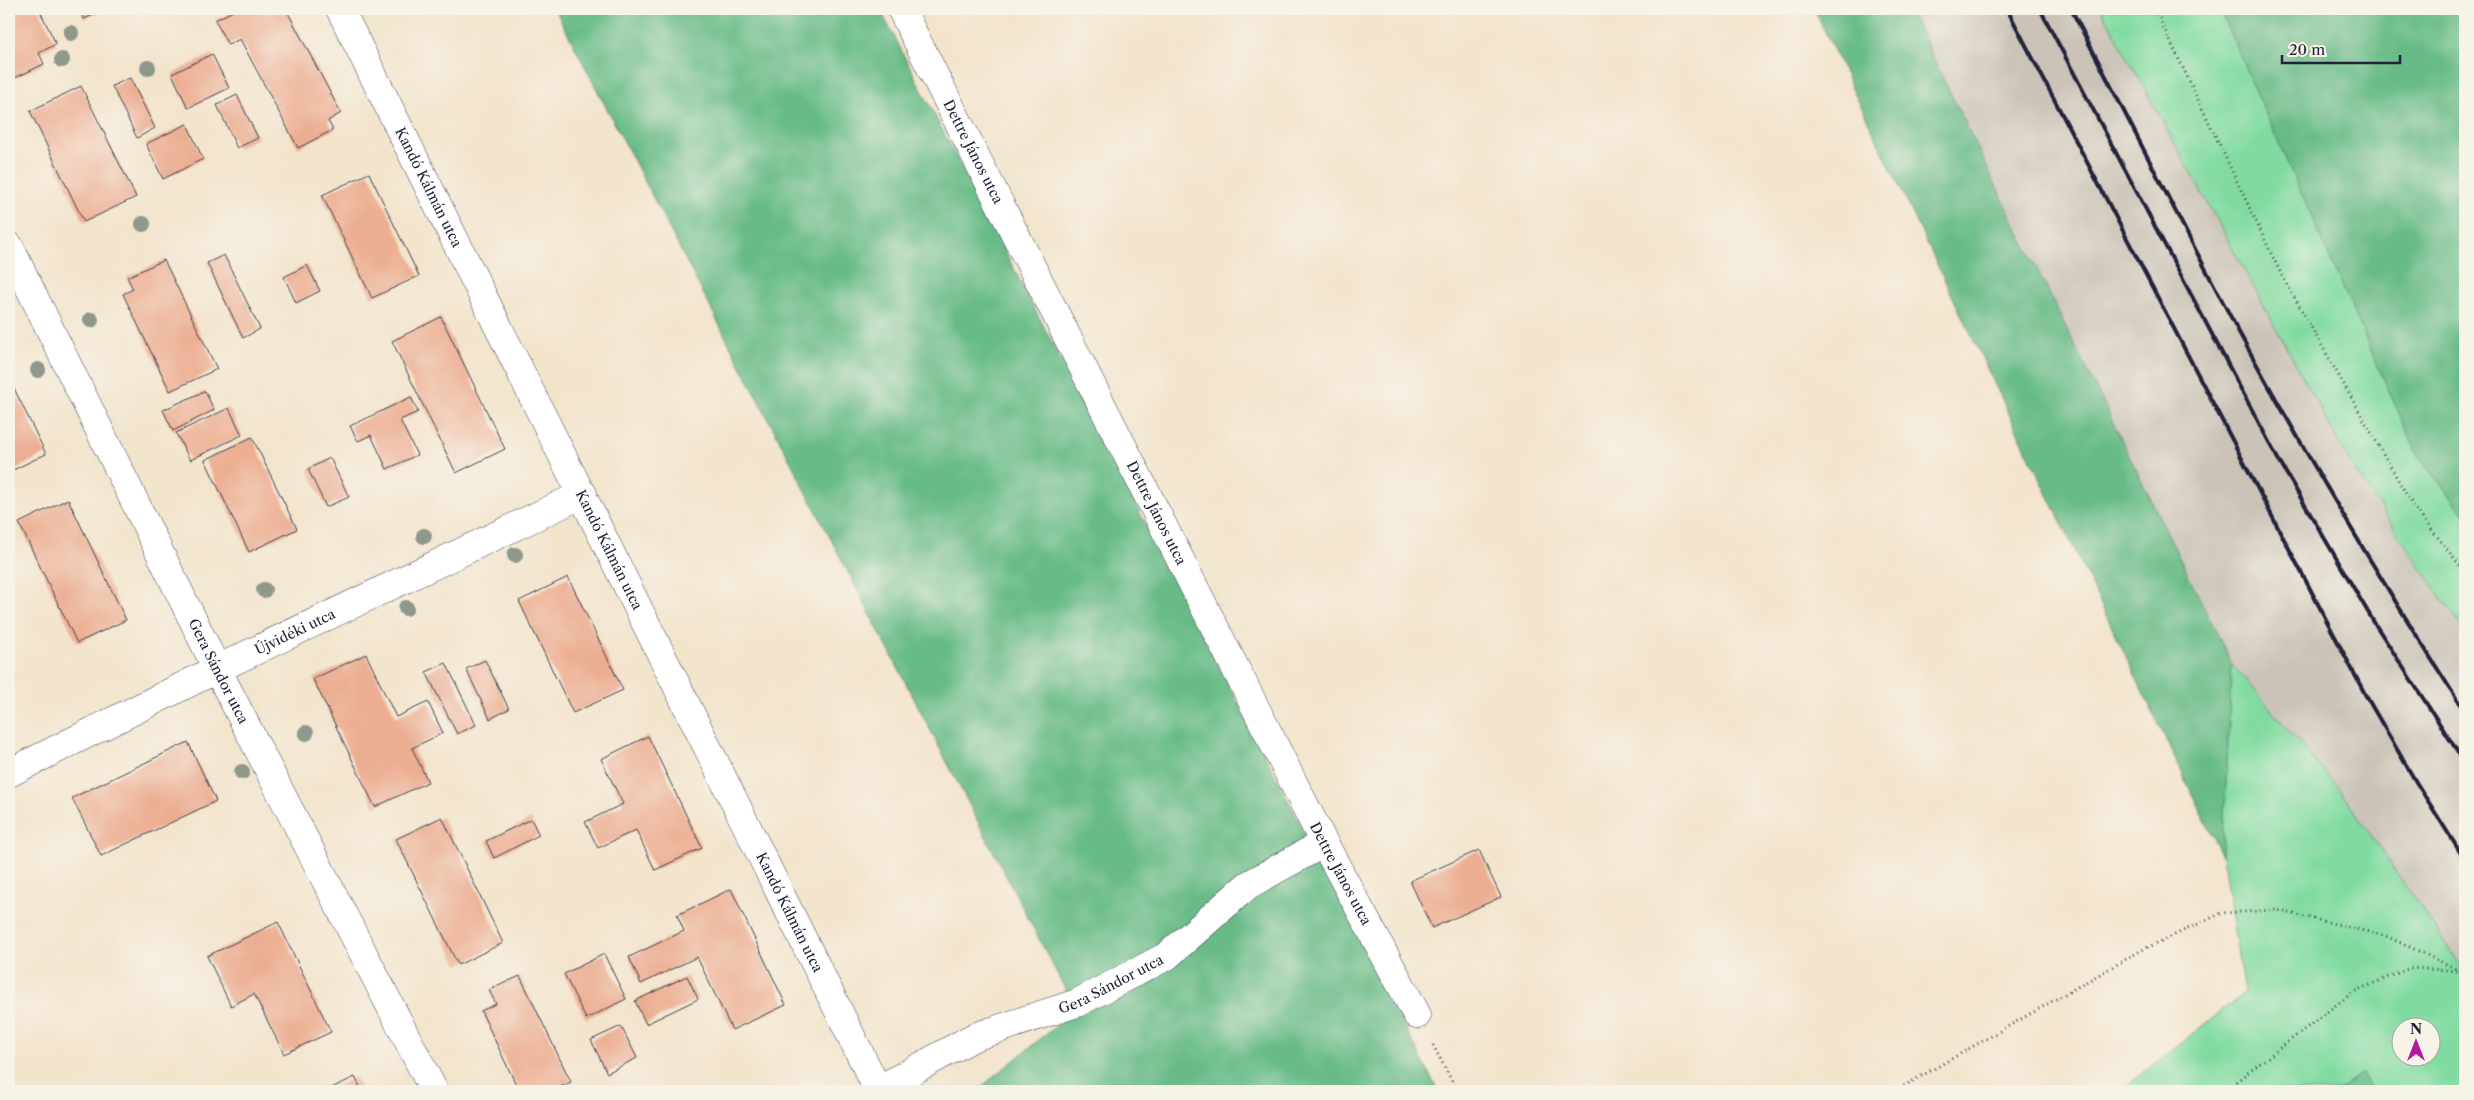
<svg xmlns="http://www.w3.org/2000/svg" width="2474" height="1100" font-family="'Libre Caslon Text',serif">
<rect width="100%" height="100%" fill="#f7f3e8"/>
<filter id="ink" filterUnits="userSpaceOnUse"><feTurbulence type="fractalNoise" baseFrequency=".02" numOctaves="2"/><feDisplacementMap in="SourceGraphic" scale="10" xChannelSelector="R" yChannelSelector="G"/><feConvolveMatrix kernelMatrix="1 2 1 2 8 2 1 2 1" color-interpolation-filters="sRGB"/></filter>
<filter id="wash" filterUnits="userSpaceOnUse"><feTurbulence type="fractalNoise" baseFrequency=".0096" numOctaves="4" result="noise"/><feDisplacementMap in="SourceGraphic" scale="20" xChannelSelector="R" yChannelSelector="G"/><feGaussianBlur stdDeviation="1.12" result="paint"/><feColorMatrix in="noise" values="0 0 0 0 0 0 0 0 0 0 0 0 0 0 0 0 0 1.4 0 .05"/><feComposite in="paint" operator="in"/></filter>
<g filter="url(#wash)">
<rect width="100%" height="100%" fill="#f3e4cc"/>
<path fill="#cbc3b8" d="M1909 9H2101L2351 465 2465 632V972L2339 789 2232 664Z"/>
<path fill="#81dba1" stroke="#527e6e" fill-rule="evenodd" d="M2101 9H2219L2418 456 2465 515V632L2351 465Z
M2232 664 2339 789 2465 972V1091H2372L2362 1073 2337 1091H2120L2244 993 2222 856ZM2402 1028H2432V1058H2402Z"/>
<path fill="#68bb87" stroke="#456e61" d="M555 9H880L1438 1091H976L1076 1010Z
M1814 9H1909L2232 664 2222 856Z
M2219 9H2465V515L2418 456Z
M2362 1073 2372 1091H2337Z"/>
<g id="blocks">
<path fill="#ecae92" d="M9 9H39L56 44 39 53 44 64 15 78 9 65Z
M79 9H100L102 11 84 19Z
M237 9H286L341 113 328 121 333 130 298 148 240 39 228 45 215 20Z
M212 54 229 88 188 108 172 74Z
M130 78 155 128 137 138 112 86Z
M81 86 136 197 84 222 30 111Z
M237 95 258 138 237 148 217 105Z
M187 124 203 159 163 179 146 144Z
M369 173 419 276 372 298 322 195Z
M224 255 260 329 243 338 207 263Z
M164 260 217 369 170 391 123 294 133 289 127 277Z
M307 265 320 291 296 303 284 277Z
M441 317 505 449 456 473 392 341Z
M9 378 46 454 9 472Z
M205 391 214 410 173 431 163 410Z
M411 397 418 412 400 420 417 455 387 469 371 435 358 441 350 426Z
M229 408 242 435 190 460 176 433Z
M252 437 297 529 249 552 205 460Z
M330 458 349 497 326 507 308 469Z
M68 499 126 620 77 643 19 523Z
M568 577 623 690 573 713 519 601Z
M366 654 396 717 428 702 443 733 412 748 428 782 375 807 313 679Z
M485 660 509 709 490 719 466 669Z
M446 663 476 725 457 734 426 672Z
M648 736 702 848 655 870 636 830 598 848 585 822 623 804 601 759Z
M188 742 216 801 101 856 72 798Z
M442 817 503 943 458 965 396 839Z
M531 819 539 835 494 858 486 841Z
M1479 850 1501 897 1432 928 1410 881Z
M731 889 786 1005 732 1030 697 957 641 984 629 957 684 931 677 915Z
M278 922 331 1032 284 1054 254 994 231 1006 207 956Z
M604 954 626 999 586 1019 564 974Z
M520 976 571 1082 552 1091H519L481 1011 496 1004 489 990Z
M687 976 698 999 646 1024 635 1001Z
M621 1026 637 1058 607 1073 591 1040Z
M355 1077 362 1091H325Z"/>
</g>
</g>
<g filter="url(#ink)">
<use href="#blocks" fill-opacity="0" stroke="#413f51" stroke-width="1"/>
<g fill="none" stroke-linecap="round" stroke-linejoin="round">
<defs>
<g id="minor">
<path id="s1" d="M340 9 878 1090"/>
<path id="s2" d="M901 9 1324 843 1417 1015"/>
<path id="s3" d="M9 246 217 669 434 1091"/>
<path id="s4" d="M9 773 217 669 583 494"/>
<path id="s5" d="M876 1091 974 1037 1077 1003 1167 956 1248 885 1324 843"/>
</g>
</defs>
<use href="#minor" stroke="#413f51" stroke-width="29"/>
<path stroke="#413f51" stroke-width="3" stroke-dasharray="1 4" stroke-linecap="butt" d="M2155 9 2281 274 2413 506 2465 572
M1433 1045 1457 1091
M1895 1091 2142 950 2222 913 2276 910 2386 936 2461 971
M2224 1091 2353 992 2410 968 2461 971 2465 977"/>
<use href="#minor" stroke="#fff" stroke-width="28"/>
<path stroke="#22223b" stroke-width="4" d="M2007 9 2366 696 2416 782 2465 860
M2040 9 2279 461 2375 624 2465 763
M2071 9C2128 118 2183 228 2241 336 2311 464 2386 589 2465 712"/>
</g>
<g fill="#8f988d">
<circle cx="71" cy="33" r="8"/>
<circle cx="62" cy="60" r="8"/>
<circle cx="148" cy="68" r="8"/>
<circle cx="143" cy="224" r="8"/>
<circle cx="91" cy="320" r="8"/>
<circle cx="38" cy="370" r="8"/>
<circle cx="424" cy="536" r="8"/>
<circle cx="515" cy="555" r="8"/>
<circle cx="264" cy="590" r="8"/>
<circle cx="406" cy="608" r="8"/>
<circle cx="306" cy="733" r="8"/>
<circle cx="242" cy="772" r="8"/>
</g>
</g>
<g text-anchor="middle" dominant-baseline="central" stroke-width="4" stroke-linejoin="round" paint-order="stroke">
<g font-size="14" fill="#22223b" stroke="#f7f3e8">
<text stroke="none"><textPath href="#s2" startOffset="160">Dettre János utca</textPath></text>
<text stroke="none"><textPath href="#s1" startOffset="199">Kandó Kálmán utca</textPath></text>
<text stroke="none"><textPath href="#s2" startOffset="565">Dettre János utca</textPath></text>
<text stroke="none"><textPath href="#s1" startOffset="604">Kandó Kálmán utca</textPath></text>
<text stroke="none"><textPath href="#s4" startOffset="319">Újvidéki utca</textPath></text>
<text stroke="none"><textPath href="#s3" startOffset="474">Gera Sándor utca</textPath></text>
<text stroke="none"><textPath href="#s2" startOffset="970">Dettre János utca</textPath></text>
<text stroke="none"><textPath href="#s1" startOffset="1009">Kandó Kálmán utca</textPath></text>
<text stroke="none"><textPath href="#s5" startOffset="259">Gera Sándor utca</textPath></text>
</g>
</g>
<rect width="2474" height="1100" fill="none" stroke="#f7f3e8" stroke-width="30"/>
<g transform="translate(2416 1042)"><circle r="24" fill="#f7f3e8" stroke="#a29fa3"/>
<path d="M0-4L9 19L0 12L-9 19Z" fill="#b5179e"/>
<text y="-8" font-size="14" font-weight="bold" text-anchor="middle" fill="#22223b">N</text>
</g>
<path d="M2282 55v8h118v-8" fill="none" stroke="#22223b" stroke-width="2.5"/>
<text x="2289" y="55" font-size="15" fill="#22223b" stroke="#f7f3e8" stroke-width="4" paint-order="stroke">20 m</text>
</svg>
